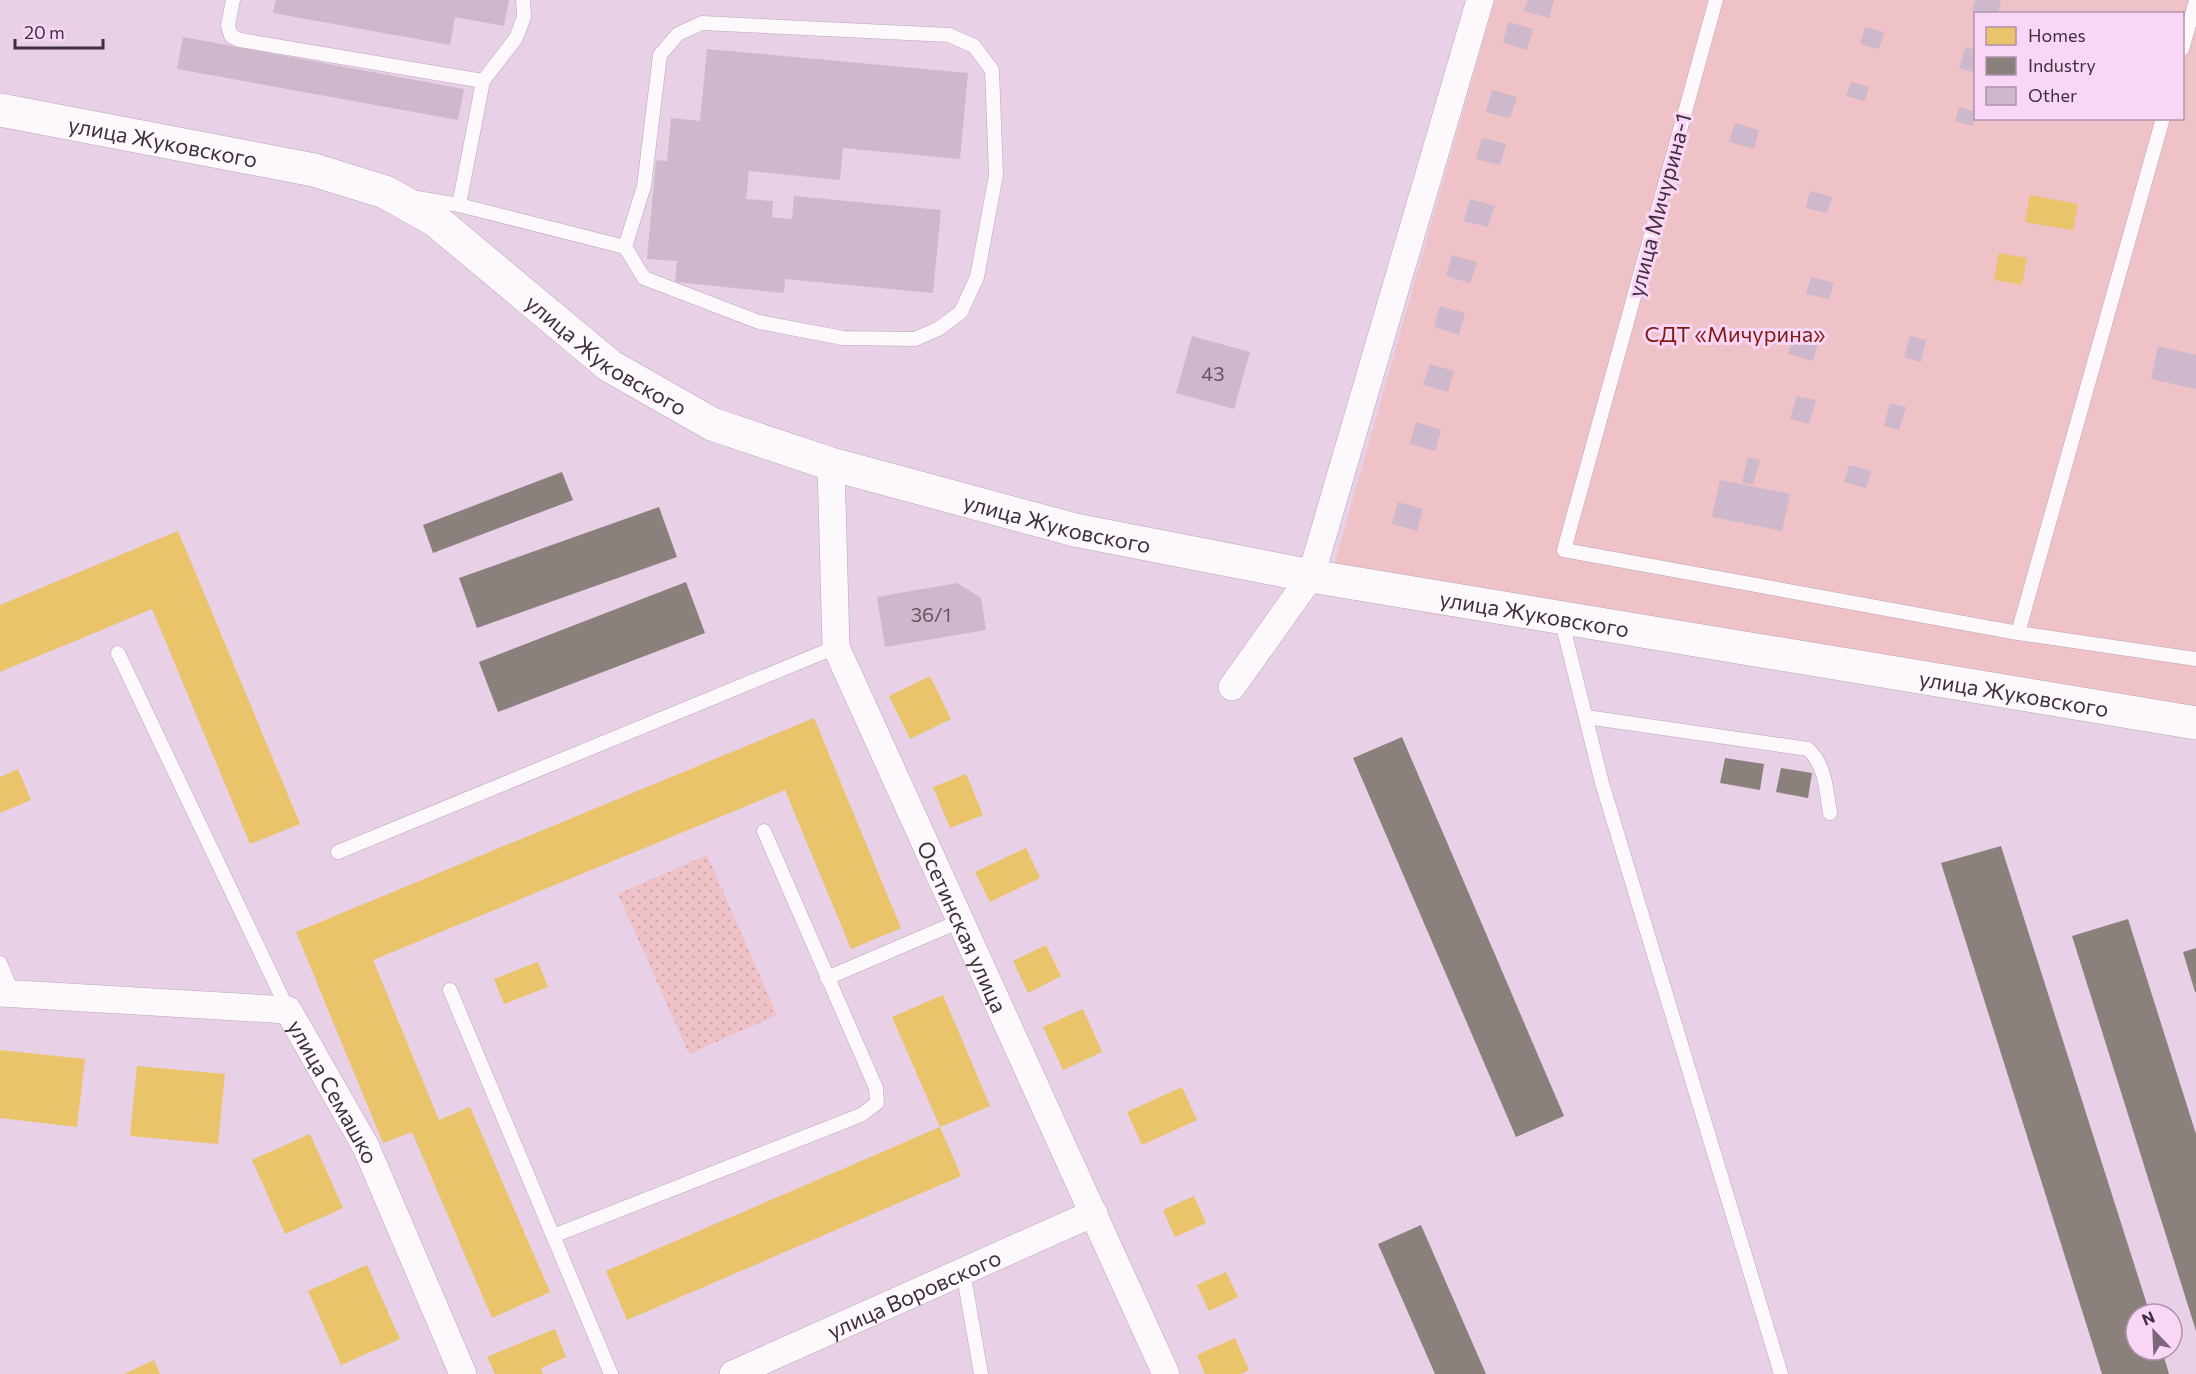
<svg xmlns="http://www.w3.org/2000/svg" width="2196" height="1374" font-family="Commissioner,sans-serif">
<defs>
<pattern id="park-dots" width="8" height="8" patternUnits="userSpaceOnUse" patternTransform="scale(1.5)"><rect width="8" height="8" fill="#eec2c6"/><path d="M2 2h.1M6 6h.1" fill="none" stroke="#cda7ab" stroke-width="1.8" stroke-linecap="round"/></pattern>
</defs>
<rect width="100%" height="100%" fill="#e8d0e6"/>
<path fill="url(#park-dots)" d="M707 855 777 1015 689 1054 618 894Z"/>
<path fill="#eec2c6" fill-rule="evenodd" d="M1495 0H2196V726L1424 613 1333 569ZM1976 14H2182V118H1976Z"/>
<path fill="#e9c46a" d="M2030 195 2078 204 2073 230 2025 222Z
M1999 253 2027 258 2022 285 1994 280Z
M178 531 300 824 250 844 152 609 0 672V605Z
M930 676 951 719 910 739 889 696Z
M814 718 901 928 851 949 785 790 373 960 439 1120 470 1107 550 1292 492 1318 412 1132 383 1143 296 932Z
M18 769 31 800 0 813V777Z
M966 774 983 815 950 828 933 787Z
M1026 848 1040 878 990 902 975 872Z
M1046 945 1061 976 1028 993 1013 961Z
M538 962 548 987 504 1004 494 979Z
M943 995 990 1106 940 1127 892 1017Z
M1083 1009 1102 1052 1063 1070 1043 1027Z
M0 1050 85 1059 77 1127 0 1118Z
M137 1066 225 1074 218 1144 130 1136Z
M1182 1087 1197 1120 1142 1145 1127 1112Z
M940 1127 961 1176 627 1320 606 1271Z
M310 1134 343 1208 285 1234 252 1160Z
M1194 1196 1206 1223 1175 1237 1163 1210Z
M367 1265 400 1339 341 1365 308 1291Z
M1226 1272 1238 1297 1209 1311 1197 1285Z
M555 1329 566 1357 541 1368 543 1374H495L487 1357Z
M1235 1338 1249 1370 1241 1374H1205L1197 1355Z
M154 1360 160 1374H124Z"/>
<path fill="#8a817c" d="M562 472 573 500 433 553 423 525Z
M659 507 677 557 477 628 459 578Z
M686 582 705 633 498 712 479 662Z
M1402 737 1564 1116 1516 1137 1353 758Z
M1725 758 1764 764 1760 790 1720 783Z
M1781 768 1812 773 1808 798 1776 792Z
M2001 846 2150 1314H2136V1350H2162L2169 1374H2102L1941 863Z
M2128 919 2196 1134V1331L2072 936Z
M2196 948V992H2195L2183 952Z
M1421 1225 1486 1374H1435L1378 1244Z"/>
<path fill="#cdb9cb" d="M276 0H509L504 26 455 17 450 45 273 13Z
M1528 0H1554L1549 18 1524 11Z
M1975 0H2001L1998 14H1984L1972 10Z
M1508 22 1533 29 1527 50 1503 43Z
M1865 27 1884 32 1879 49 1860 44Z
M183 37 464 89 458 120 177 69Z
M1966 47 1976 50V73L1959 68Z
M707 49 968 73 960 159 843 148 840 180 749 171 746 199 773 201 772 217 792 219 794 196 941 210 933 293 785 279 784 293 675 282 677 261 647 259 656 160 667 161 671 118 700 121Z
M1851 82 1869 87 1865 101 1846 96Z
M1492 90 1517 97 1510 118 1486 112Z
M1959 107 1976 112 1973 126 1955 121Z
M1735 123 1759 130 1754 149 1729 142Z
M1482 138 1506 144 1500 165 1476 159Z
M1810 191 1832 197 1827 213 1806 208Z
M1470 199 1495 206 1488 227 1464 221Z
M1452 255 1477 262 1470 283 1446 276Z
M1811 277 1834 283 1829 299 1806 294Z
M1440 306 1465 313 1459 335 1434 327Z
M1192 336 1250 352 1234 409 1176 393Z
M1910 336 1926 340 1921 362 1904 357Z
M1793 337 1818 344 1813 361 1788 354Z
M2158 346 2196 355V389L2151 379Z
M1430 364 1454 371 1448 392 1423 385Z
M1797 396 1816 400 1809 424 1790 419Z
M1890 403 1906 407 1899 430 1884 426Z
M1416 422 1441 430 1435 451 1410 444Z
M1748 457 1760 460 1753 485 1742 482Z
M1849 465 1871 471 1866 488 1844 482Z
M1720 480 1790 494 1782 531 1712 517Z
M1398 502 1423 509 1417 531 1392 524Z
M957 583 981 598 986 630 885 647 877 597Z"/>
<g fill="none" stroke-linecap="round" stroke-linejoin="round">
<defs>
<path id="lane" d="M233 0 228 25 231 36 240 40 483 81
M1716 0 1564 550 2018 633 2196 659
M2182 49 2196 1
M417 198 459 205 625 247 644 278 759 322 843 338 915 339 938 329 961 312 977 277 996 175 992 70 974 46 949 35 702 23 678 34 660 55 644 186 625 247
M459 205 483 81 516 38 524 17 523 0
M1561 618 1602 783 1781 1374
M2018 633 2163 118
M118 653 288 1010
M1586 717 1808 749C1826 766 1826 790 1830 813
M338 852 836 647
M0 963 13 995
M827 978 960 921
M450 990 611 1374
M553 1236 861 1115 877 1103 876 1088 764 831
M963 1271 981 1374"/>
<g id="street">
<path id="s1" d="M831 464 836 647 1166 1374"/>
<path d="M1232 687 1311 576 1480 0"/>
<path id="s2" d="M0 993 288 1010 366 1147 463 1374"/>
<path id="s3" d="M733 1374 1094 1213"/>
</g>
<g id="secondary">
<path id="s4" d="M0 110 314 170 385 192 435 220 610 366 712 424 831 464 1075 530 1311 576 2196 723"/>
</g>
</defs>
<use href="#lane" stroke="#b9a6b8" stroke-width="15"/>
<use href="#street" stroke="#b9a6b8" stroke-width="28"/>
<use href="#secondary" stroke="#b9a6b8" stroke-width="34"/>
<use href="#lane" stroke="#fcf8fb" stroke-width="14"/>
<use href="#street" stroke="#fcf8fb" stroke-width="27"/>
<use href="#secondary" stroke="#fcf8fb" stroke-width="33"/>
</g>
<g text-anchor="middle" dominant-baseline="central" stroke-width="6" stroke-linejoin="round" paint-order="stroke">
<g font-size="20" fill="#665464">
<text x="1213" y="373">43</text>
<text x="931" y="614">36/1</text>
</g>
<g font-size="22" fill="#402f3f" stroke="#fad6f6">
<text stroke="none"><textPath href="#s4" startOffset="166">улица Жуковского</textPath></text>
<text transform="translate(1659 205) rotate(-75)">улица Мичурина-1</text>
<text stroke="none"><textPath href="#s4" startOffset="670">улица Жуковского</textPath></text>
<text stroke="none"><textPath href="#s4" startOffset="1156">улица Жуковского</textPath></text>
<text stroke="none"><textPath href="#s4" startOffset="1642">улица Жуковского</textPath></text>
<text stroke="none"><textPath href="#s4" startOffset="2128">улица Жуковского</textPath></text>
<text stroke="none"><textPath href="#s1" startOffset="490">Осетинская улица</textPath></text>
<text stroke="none"><textPath href="#s2" startOffset="382">улица Семашко</textPath></text>
<text stroke="none"><textPath href="#s3" startOffset="198">улица Воровского</textPath></text>
</g>
<g font-size="22" fill="#7e1c13" stroke="#fad6f6">
<text x="1735" y="333">СДТ «Мичурина»</text>
</g>
</g>
<rect x="1974" y="12" width="210" height="108" fill="#fad6f6" stroke="#b093ad" stroke-width="1.5"/>
<rect x="1986" y="27" width="30" height="18" fill="#e9c46a" stroke="#b093ad" stroke-width="1.5"/>
<text x="2028" y="42" font-size="18" fill="#402f3f">Homes</text>
<rect x="1986" y="57" width="30" height="18" fill="#8a817c" stroke="#b093ad" stroke-width="1.5"/>
<text x="2028" y="72" font-size="18" fill="#402f3f">Industry</text>
<rect x="1986" y="87" width="30" height="18" fill="#cdb9cb" stroke="#b093ad" stroke-width="1.5"/>
<text x="2028" y="102" font-size="18" fill="#402f3f">Other</text>
<g transform="translate(2154 1332) rotate(337)"><circle r="28" fill="#fad6f6" stroke="#b093ad" stroke-width="1.5"/>
<path d="M0-4.5L10 22L0 15L-10 22Z" fill="#7b6779"/>
<text y="-9" font-size="16" font-weight="bold" text-anchor="middle" fill="#402f3f">N</text>
</g>
<path d="M15 39v9h88v-9" fill="none" stroke="#402f3f" stroke-width="3"/>
<text x="24" y="39" font-size="18" fill="#402f3f" stroke="#fad6f6" stroke-width="4.5" paint-order="stroke">20 m</text>
</svg>
